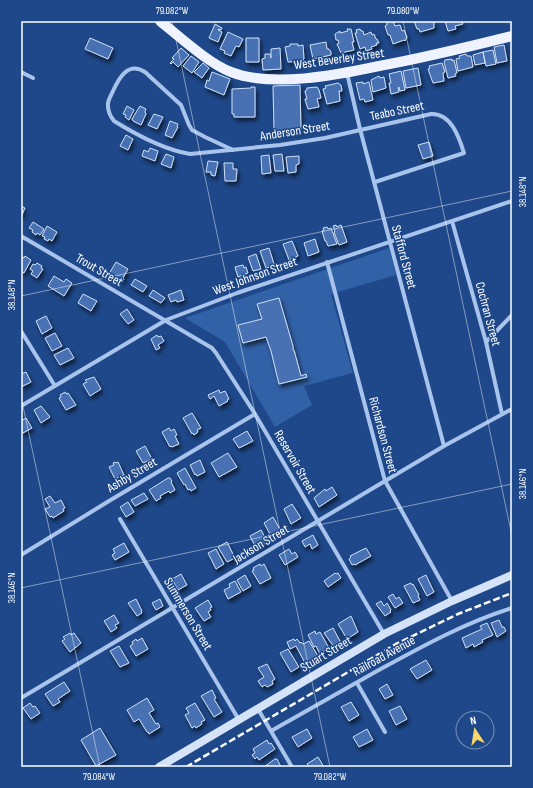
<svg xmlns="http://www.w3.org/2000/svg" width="533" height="788" font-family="'Sofia Sans Condensed',sans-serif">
<defs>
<filter id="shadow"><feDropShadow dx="2" dy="3.5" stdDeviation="2" flood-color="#0009"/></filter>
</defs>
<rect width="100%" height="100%" fill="#1e4889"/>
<path fill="#3161a7" d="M389 248 396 275 331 294 353 373 304 386 312 405 275 427 225 342 185 318Z"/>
<path fill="#4671b2" stroke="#cedff8" filter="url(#shadow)" d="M393 21 395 26 400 25 402 31 404 30 407 37 405 41 404 40 393 44 390 35H388L385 26 387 25V22Z
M414 21H434V28L420 32 419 29H417Z
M445 21H463V22H462L463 24 455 26 456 29 448 31Z
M215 24 222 28 221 30 219 29 218 30 222 32 218 42 209 38Z
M347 29H351L354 42H352L354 50 341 53 337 44 339 43 338 40H336L335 34 340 31V33L348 31Z
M360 29 361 31H363L364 35 371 32 372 35 374 34 376 39H377L379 43H376L377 45 371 47 372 49 366 51 365 47 360 49 355 33H357L356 30Z
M228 32 243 39 239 47 236 46 231 56 224 53 225 51 220 49Z
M90 38 113 48 108 59 85 49Z
M246 38H259V62H246Z
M326 42 327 49H329L331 52V55L313 59 310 45Z
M290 44H298V46L303 45 304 59H303V61L288 62 285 47 290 46Z
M504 45 507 61 497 63 494 47Z
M181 48 189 55 178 67 173 62 171 64 170 63 174 59 172 58Z
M280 48 281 69 263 70 262 59 265 58V54H270L271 58V49Z
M493 50 496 64 486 66 483 52Z
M483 52 485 63 475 65 473 55Z
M466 54 467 56H471L473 67 458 71 456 59 460 58 459 56Z
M191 56 199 62 192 73 183 66Z
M452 59V61L454 60 457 73 455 74 456 76 448 78 444 62 445 60Z
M203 63 209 68 202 78 194 72Z
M442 63 445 72 443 73 444 81 433 83 428 69 430 68 429 66Z
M418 68 421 85 406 88 403 71Z
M401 71 405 90 400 91 399 87 398 88 399 92 391 94 389 83H391L389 74Z
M212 72 230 79 224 95 205 87 207 80 209 81Z
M379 76 380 78 384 77 386 88 373 92 371 80Z
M363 82V84L369 82 373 100 365 102 364 99 360 100 356 83Z
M338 83 341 85 342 91H339L340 101 327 104 323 89 326 88 325 86Z
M300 85 301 130 274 131 273 86Z
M251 87H255V117H234V114H232V89L251 88Z
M317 87 319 90 321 98 317 99 319 107 308 109 305 99H307L305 91 307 90V88Z
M127 106 134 110 129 120 125 117 126 115 123 114Z
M140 106 146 109 145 112 146 114 141 125 133 121 132 119Z
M154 114 163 117 157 129 148 125Z
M170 121 178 124 177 127H178L172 138 165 135Z
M126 135 133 139 128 150 120 146Z
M429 142 433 156 423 159 418 145Z
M150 148 158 151 155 161 142 156 144 150 148 152Z
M166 154 174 157 171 168 161 164Z
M282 154 284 171H275L273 155Z
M269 155 271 173 262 174 261 156Z
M299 156V164L296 165V172L288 173 286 157Z
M208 161 218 162 215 176 211 175V172H206Z
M224 163H233V169H237L236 181H225Z
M21 206 25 208 21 217Z
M33 222 44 229 40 235 37 233 36 235 32 232 33 230 29 228Z
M336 225 337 227 341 225 347 242 339 245 334 232 335 231 333 226Z
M47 226 57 232 52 241 49 239 48 241 44 239 45 237 42 236Z
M327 227 328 229 331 228 337 244 328 246 326 241H325L322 231 324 230 323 228Z
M315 239 319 252 308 256 304 243Z
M292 241 298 256 289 260 283 244Z
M269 248 274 264 270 265 271 267 266 268 260 251Z
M256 254 261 269 253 271 248 257Z
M22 256 24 258 25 256 31 260 24 273 21 271Z
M116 262 128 269 123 278 124 279 123 281 109 274Z
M37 263 42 266 41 268 43 269 37 278 31 274 33 271 30 269 33 264 35 265Z
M243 265 244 268 246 267 248 273 238 277 235 267Z
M54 276 64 282 66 279 72 283 64 296 48 286Z
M135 279 147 286 143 292 131 285Z
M153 290 165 298 161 303 149 296Z
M181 290 184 300 177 302 176 300 171 302 168 295Z
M83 294 97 301 91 311 78 303Z
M279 298 293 346V350H294L301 376 306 374 307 377 279 384 271 351 266 337 243 343 238 325 262 319 257 304Z
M127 309 134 320 128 324 120 314Z
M46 316 52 328 42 334 36 321Z
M55 333 62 346 52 351 45 338Z
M157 335 158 337 161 336 164 341 158 345 160 348 156 350 151 339Z
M68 348 74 358 60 365 54 355Z
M26 372 31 382 21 387V374Z
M94 377 101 389 90 396 83 384 87 382 85 380Z
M219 390 220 393 225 391 229 399 227 400 228 401 219 406 214 396 210 399 208 395Z
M65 392 66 394 68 393 76 405 66 410 59 398 61 397 60 395Z
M41 406 50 417 41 423 34 410Z
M192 413 201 428 197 430 198 432 194 435 193 433 192 434 183 418Z
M26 418 32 428 23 433 21 430V421Z
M169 428 171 431 174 429 177 435 175 436 179 444 172 447 171 446 170 447 162 432Z
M247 431 253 441 239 448 233 439Z
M145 446 152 459 143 463 136 451Z
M228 453 237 467 219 477 211 463Z
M200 460 205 472 197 476 196 474 195 475 190 465Z
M115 462 116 463 118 462 124 475 115 479 109 467 114 465 113 463Z
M185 468 196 488 191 491 190 489 188 490 185 484 184 485 177 473Z
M168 478H170L172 481 171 482 175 490 170 493 169 491 160 496 161 498 156 501 149 490Z
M332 487 337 495 319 507 314 498 325 489 326 491Z
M144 493 148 499 135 506 131 500Z
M50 496 55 503 61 500 65 508 63 509 64 511 53 518 52 516 50 517 45 509 50 507 45 499Z
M128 502 134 512 126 517 120 507Z
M292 504 301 518 291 524 284 509Z
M273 517 281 531 271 536 264 523Z
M261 530 266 539 265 540 266 543 258 547 257 545 255 546 250 536Z
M313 535 318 545 312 549 310 544 305 547 302 541Z
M227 542 235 558 227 562 218 547Z
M124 543 129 552 115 560 112 555 115 553 113 549Z
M366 548 371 556 355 565 354 564 352 565 349 559 351 557 350 556Z
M216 549 224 564 216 569 208 553Z
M289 549 292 554 295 552 298 557 285 565 279 555Z
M260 564 261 566 264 564 271 578 260 584 252 571 254 570 253 568Z
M335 573 336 574 338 573 341 578 328 587 324 581Z
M181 574 187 585 178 590 172 579Z
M245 575 251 586 243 591 237 580Z
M426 575 434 592 427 596 418 579Z
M235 581 241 592 228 599 224 590 230 587 229 584Z
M411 583 412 585 413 584 419 595 418 596 420 600 413 603 404 586Z
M393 594 396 599 399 597 403 603 395 608 388 597Z
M136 599 142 611H141L142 613 137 616 128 603Z
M160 599 163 606 156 610 152 603Z
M208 600 212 607 210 608 211 610 208 612 211 617 204 621 195 608Z
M381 601 384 606 387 603 391 610 390 611 391 612 385 616 376 604Z
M114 615 119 623 115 625 117 628 111 632 104 621Z
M351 616 358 632 347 639 338 624Z
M499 620 502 627H504L506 631 497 637 491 623Z
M487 623 493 635 482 640 483 642 474 647 473 644 466 648 462 638 482 629 480 626Z
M333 628 340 641V642L334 647 324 633Z
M315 631 316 634 320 632 329 648 320 654 316 646 314 647 308 635Z
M70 633 71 635 74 633 81 643 70 652 62 641 65 639 63 637Z
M142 638 148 649 136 656 130 646 133 644 132 642 136 639 137 641Z
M294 639 295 641 297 639 300 643 301 642 303 644 309 641 318 656 305 663 296 646 290 649 287 642Z
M119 646 129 663 120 667 110 651Z
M288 649 299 667 291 672 280 653Z
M426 660 432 670 417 679 410 669Z
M267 664 275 679 272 681 273 684 267 687 265 685 262 687 258 681 264 677 258 668Z
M64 682 70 691 58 699 60 702 53 706 45 694Z
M387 684 393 695 385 699 379 689Z
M212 690 216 698 214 699 222 712 214 717 201 696Z
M147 698 154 710 149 713 156 724 158 723 160 727 149 734 148 732H147L139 719 134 722 127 710Z
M351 702 359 715 349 721 341 707Z
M30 703 33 707 35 706 40 713 31 719 23 708Z
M195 703 205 720 201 722 202 724 196 728 195 726 192 728 185 715 189 713 186 708Z
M400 706 407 719 396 725 389 711Z
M100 728 116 755 96 766 81 740Z
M307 729 312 738 298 747 292 737Z
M367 729 373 740 359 747 353 737Z
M267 740 269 744 271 743 275 749 259 760 257 757 255 759 252 755 255 753 253 749Z
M318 757 324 767H309L307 764Z
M275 759H277L281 767H264Z"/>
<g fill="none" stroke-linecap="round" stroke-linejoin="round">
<path stroke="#a9c4ec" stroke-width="4" d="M21 72 33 78
M347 73 360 129 444 446
M233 150 205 137 192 130 189 125 181 105 145 72C128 61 119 78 113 91 111 96 107 101 108 106 108 112 110 116 114 121 135 134 165 150 190 154L280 145 325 138 431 114C451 113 459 137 464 153L375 182
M452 221 486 342 502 414
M21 236 212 348 216 353 255 414 384 634
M327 262 385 481 452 601
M21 331 55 386
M486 342 512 315
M21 406 166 320 237 293 512 201
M120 519 239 720
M21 555 109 501 255 414
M357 683 385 732
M21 698 385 481 444 446 512 409
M258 709 292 767
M271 731C306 711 342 691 377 671 421 647 464 623 512 608"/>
<path stroke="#d5e3f9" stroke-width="8" d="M159 767 384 634 452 601 512 575"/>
<path stroke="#eef3ff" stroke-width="10" d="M160 21C180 37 208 63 231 72 272 88 337 75 379 66 423 58 468 47 512 36"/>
<path stroke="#fff" stroke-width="2.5" stroke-dasharray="7 3" stroke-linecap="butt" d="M186 767 396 644 458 614 512 593"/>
</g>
<path fill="none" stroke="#fff" stroke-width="1" stroke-opacity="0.45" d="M172 21 330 767M403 21 512 536M21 296 512 191M21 397 100 767M21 588 512 484"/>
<g text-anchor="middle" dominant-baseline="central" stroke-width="3" stroke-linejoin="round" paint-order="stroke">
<g font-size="13" fill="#fff" stroke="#1e4889">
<text transform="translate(339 59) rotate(-8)">West Beverley Street</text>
<text transform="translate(397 111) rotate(-12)">Teabo Street</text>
<text transform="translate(295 131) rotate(-9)">Anderson Street</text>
<text transform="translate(404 257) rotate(75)">Stafford Street</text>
<text transform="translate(99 270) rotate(30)">Trout Street</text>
<text transform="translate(255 276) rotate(-20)">West Johnson Street</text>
<text transform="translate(488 314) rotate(75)">Cochran Street</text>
<text transform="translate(383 435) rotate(75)">Richardson Street</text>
<text transform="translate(295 462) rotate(60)">Reservoir Street</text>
<text transform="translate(132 475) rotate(-31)">Ashby Street</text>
<text transform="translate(261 544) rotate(-31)">Jackson Street</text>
<text transform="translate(188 614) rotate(59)">Summerson Street</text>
<text transform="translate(326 654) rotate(-31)">Stuart Street</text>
<text transform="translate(384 656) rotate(-29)">Railroad Avenue</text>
</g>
</g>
<rect width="533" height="788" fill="none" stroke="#1e4889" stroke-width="44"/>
<g transform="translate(475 730) rotate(348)"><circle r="19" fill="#1e4889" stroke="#7891b8"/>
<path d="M0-3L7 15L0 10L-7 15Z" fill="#fbd767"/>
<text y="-6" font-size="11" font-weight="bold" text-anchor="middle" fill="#ffffff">N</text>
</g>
<rect x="22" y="22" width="489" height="744" fill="none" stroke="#fff" stroke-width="1.5"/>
<g font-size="10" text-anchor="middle" fill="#fff">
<text x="172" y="14">79.082°W</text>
<text x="403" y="14">79.080°W</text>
<text transform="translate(522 192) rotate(-90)" y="4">38.148°N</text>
<text transform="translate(11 295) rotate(-90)" y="4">38.148°N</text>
<text transform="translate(522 484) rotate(-90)" y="4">38.146°N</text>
<text transform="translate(11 588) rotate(-90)" y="4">38.146°N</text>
<text x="99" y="780">79.084°W</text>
<text x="330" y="780">79.082°W</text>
</g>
</svg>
